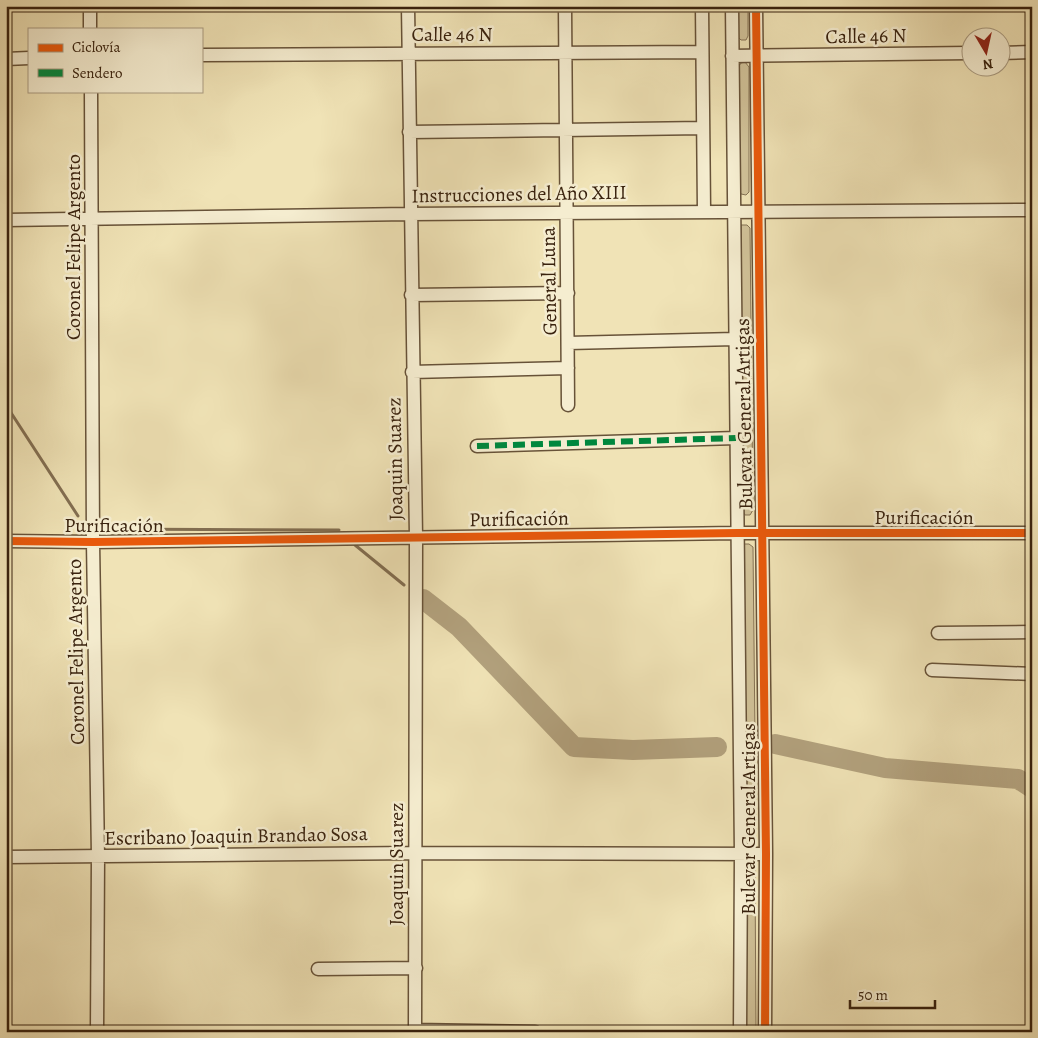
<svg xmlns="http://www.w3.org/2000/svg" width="1038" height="1038" font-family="Alegreya,serif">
<rect width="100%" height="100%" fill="#f0e3b6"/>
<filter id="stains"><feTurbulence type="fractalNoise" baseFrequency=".004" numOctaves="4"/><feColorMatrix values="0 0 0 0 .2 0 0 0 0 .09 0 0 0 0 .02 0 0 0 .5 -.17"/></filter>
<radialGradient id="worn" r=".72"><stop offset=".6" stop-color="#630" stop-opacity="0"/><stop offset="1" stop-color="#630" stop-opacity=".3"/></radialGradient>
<path fill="#d1c299" stroke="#857254" d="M738 6H748V36L746 40H741L738 37Z
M745 62 749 67V192L746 195 741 194 739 190V66L741 63Z
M741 225H747L750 228 753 510 750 515H745L742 510Z
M744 544H749L753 547 756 830 753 832H748L745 829 742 547Z
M748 863H752L755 866 756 1032H746L745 865Z"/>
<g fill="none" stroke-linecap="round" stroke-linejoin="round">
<path stroke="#826e51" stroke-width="3" d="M6 405 78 516
M100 529 339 530
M355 545 404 585"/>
<path stroke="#b2a17d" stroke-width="20" d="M423 599 459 627 574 747 633 750 717 747
M775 744 885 768 1018 779 1032 788"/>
<defs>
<path id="minor" d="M90 6V29
M408 6 416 537 415 1032
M565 6 568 405
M702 6 704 211
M732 6 741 854 740 1032
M756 6 766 854 765 1032
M1000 53 1032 52
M201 55 702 52
M732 56 970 53
M6 59 29 58
M91 91 93 542 98 856 97 1032
M409 132 703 128
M6 220 409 214 1032 210
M411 295 568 293
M568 343 735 339
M412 372 568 368
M477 446 736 438
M6 541 93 542 737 533H1032
M938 633 1032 632
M932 670 1032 674
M6 857 415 853 766 854
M318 969 416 968
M415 1030 535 1032"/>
</defs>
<use href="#minor" stroke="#675238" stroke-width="15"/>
<use href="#minor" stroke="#f5edd0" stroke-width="12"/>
<path stroke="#00873e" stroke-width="6" stroke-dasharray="12 6" stroke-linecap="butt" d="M477 446 736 438"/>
<defs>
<path id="cycleway" d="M756 6 766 854 765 1032
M6 541 93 542 737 533H1032"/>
</defs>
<use href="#cycleway" stroke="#f5edd0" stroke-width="11"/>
<use href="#cycleway" stroke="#e8590c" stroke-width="8"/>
</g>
<g text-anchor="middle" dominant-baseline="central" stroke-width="5" stroke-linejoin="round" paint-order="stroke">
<g font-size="20" fill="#39220e" stroke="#f5edd0">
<text x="452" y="34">Calle 46 N</text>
<text transform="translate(866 36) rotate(-1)">Calle 46 N</text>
<text transform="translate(519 194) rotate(-1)">Instrucciones del Año XIII</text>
<text transform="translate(73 247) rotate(-90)">Coronel Felipe Argento</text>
<text transform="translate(549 281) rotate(-91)">General Luna</text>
<text transform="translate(744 414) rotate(-91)">Bulevar General Artigas</text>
<text transform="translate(395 459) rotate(-91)">Joaquin Suarez</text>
<text x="924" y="517">Purificación</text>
<text transform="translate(519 519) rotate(-1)">Purificación</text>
<text x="114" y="525">Purificación</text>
<text transform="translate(76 652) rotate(-91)">Coronel Felipe Argento</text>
<text transform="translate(748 819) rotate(-90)">Bulevar General Artigas</text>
<text transform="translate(236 836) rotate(-1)">Escribano Joaquin Brandao Sosa</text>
<text transform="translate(396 864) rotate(-90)">Joaquin Suarez</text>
</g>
</g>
<rect width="1038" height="1038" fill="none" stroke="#f0e3b6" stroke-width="25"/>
<rect x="8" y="8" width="1023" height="1023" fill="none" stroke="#39220e" stroke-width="2.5"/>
<rect x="12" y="12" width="1013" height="1013" fill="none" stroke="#39220e"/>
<rect x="28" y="28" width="175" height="65" fill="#f5edd0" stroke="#aa9c82"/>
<rect x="38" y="44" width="25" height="8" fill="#e8590c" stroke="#aa9c82"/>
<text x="72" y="52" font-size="15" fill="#39220e">Ciclovía</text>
<rect x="38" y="69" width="25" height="8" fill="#00873e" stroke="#aa9c82"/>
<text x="72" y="78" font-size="15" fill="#39220e">Sendero</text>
<g transform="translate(986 52) rotate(171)"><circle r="24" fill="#f5edd0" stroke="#aa9c82"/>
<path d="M0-4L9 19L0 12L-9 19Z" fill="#8f2418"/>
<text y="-8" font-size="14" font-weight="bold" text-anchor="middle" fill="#39220e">N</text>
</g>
<path d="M850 1000v8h85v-8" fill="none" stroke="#39220e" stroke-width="2.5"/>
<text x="858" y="1000" font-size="15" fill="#39220e" stroke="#f5edd0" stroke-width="4" paint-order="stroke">50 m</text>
<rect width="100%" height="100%" filter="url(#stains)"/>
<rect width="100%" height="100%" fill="url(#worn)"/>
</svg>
